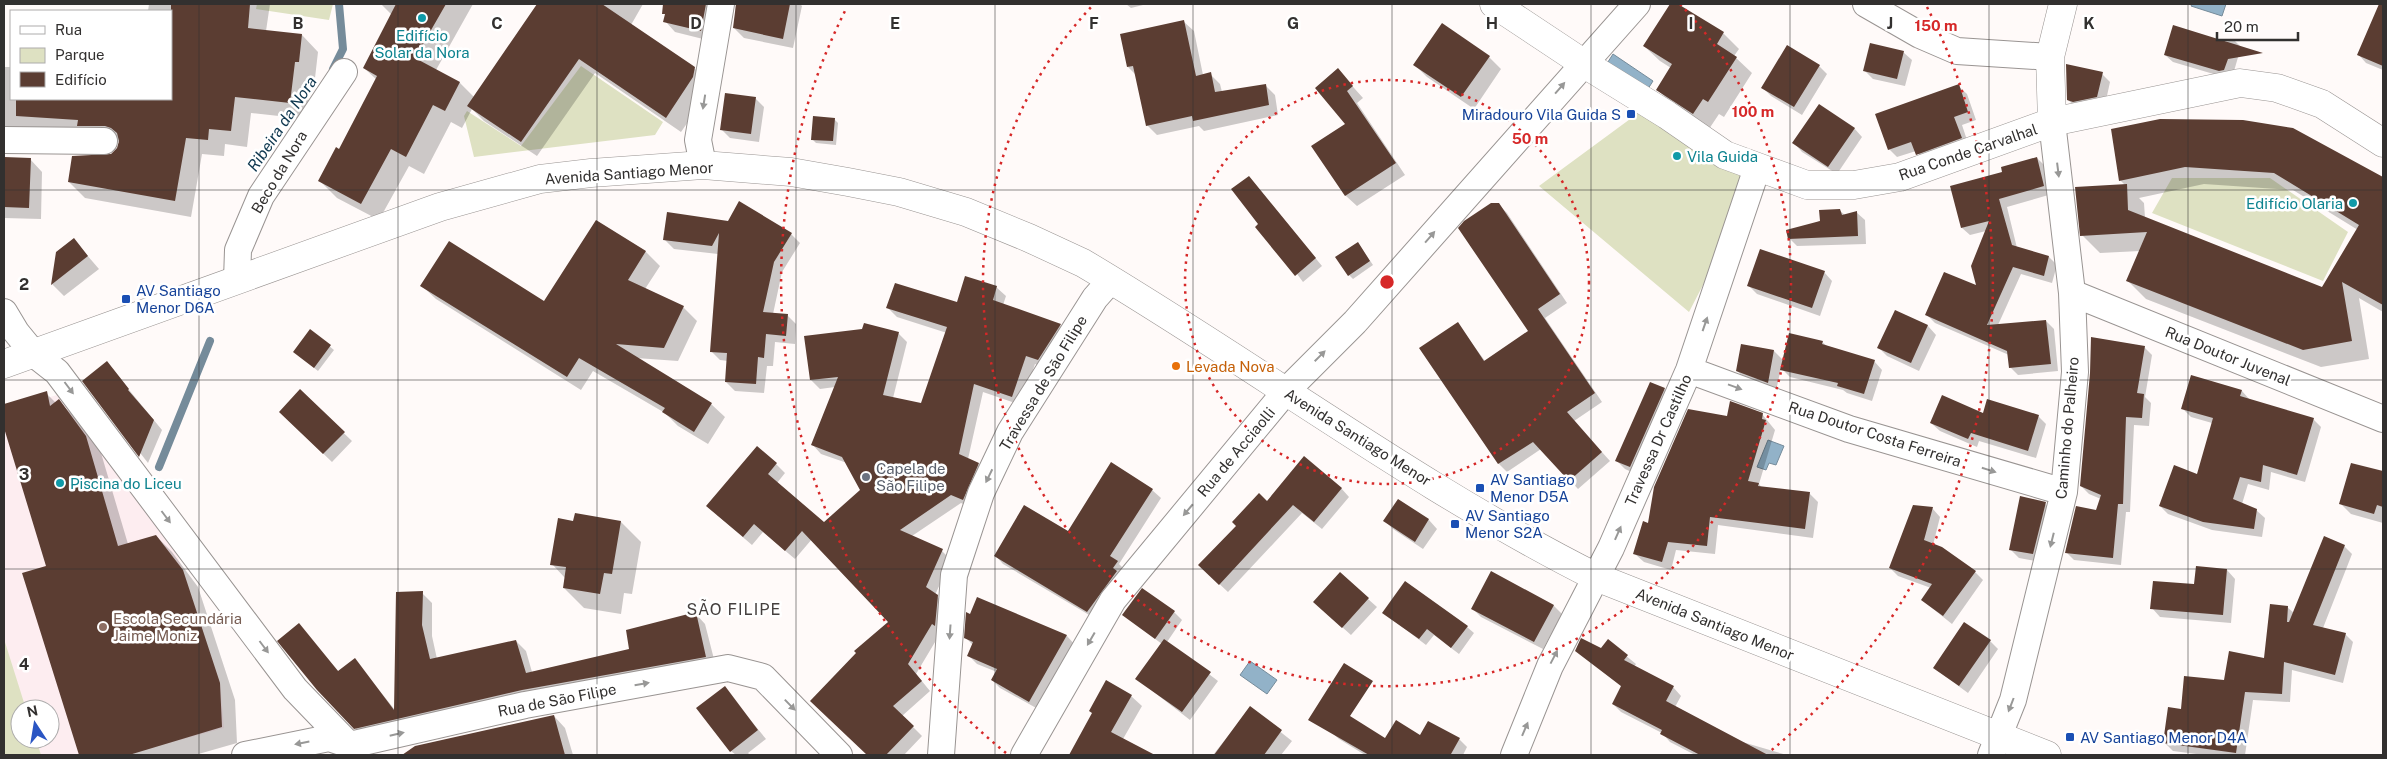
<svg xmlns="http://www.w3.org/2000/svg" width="2387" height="759" font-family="'Public Sans',sans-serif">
<rect width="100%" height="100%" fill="#fffaf9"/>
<path fill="#fdedf0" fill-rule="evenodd" d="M64 393 168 533 183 570 220 683 224 728 125 755H4V410ZM20 709H50V739H20Z"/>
<path fill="#dee1c2" d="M257 4H333L329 20 256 9Z
M581 66 663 122 655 135 474 157 464 116 467 111 521 146Z
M1641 111 1750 170 1718 256 1689 312 1539 186Z
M2172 178H2270L2348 232 2323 281 2152 213Z
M4 639 26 709H20V739H36L41 755H4Z"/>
<path fill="#92b2c8" stroke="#758b9a" d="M2192 4H2226L2222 16 2191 6Z
M1613 54 1653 81 1646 92 1606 65Z
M1768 440 1784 446 1776 465 1769 463 1766 470 1757 467Z
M1250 661 1277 680 1267 694 1240 675Z"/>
<path fill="#0003" fill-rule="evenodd" d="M149 4H270L266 31 302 35 318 52 315 78 311 77 306 119 251 113 247 147 225 144 224 156 202 154 191 217 85 198 69 182 112 155 118 150 120 142 95 141 4 130V67H11V99H171V11H148Z
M381 4H473L436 70 460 83 474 97 539 4H643L631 25 694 68 710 83 708 93 681 132 595 73 537 156 484 121 472 109 462 128 451 122 424 174 409 166 379 220 337 198 319 180 340 150 377 80 364 68 392 15Z
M669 4H721L711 41 675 32 665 21Z
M736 4H800L802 6 793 48 744 38 734 28Z
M1126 4H1147L1131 8Z
M1671 4H1676L1723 33 1739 49 1734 56 1752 73 1724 117 1719 114 1709 129 1673 105 1658 90 1671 68 1660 61 1644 46Z
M2381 4H2383V70L2366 63 2358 54Z
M1184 22 1194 31 1203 75 1210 74 1220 84 1222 92 1265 85 1275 95 1278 115 1204 131 1199 126 1157 135 1147 125 1137 76 1128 67Z
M2234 40 2241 47 2232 78H2227L2173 62 2165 55Z
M1903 52 1912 60 1905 86 1873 79 1864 70Z
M1489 57 1501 69 1474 109 1427 77 1415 65Z
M1819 66 1827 74 1802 115 1771 96 1763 88Z
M1338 70 1363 98 1357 103 1405 175 1357 206 1346 196 1313 146 1347 124Z
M2102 74 2110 82 2105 105 2077 108 2068 100Z
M1958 86 1967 94 1976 120 1962 125 1969 146 1925 162 1916 151 1897 157 1889 149Z
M755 98 764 107 759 142 730 138 722 130Z
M834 119 838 123 836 145 816 143 812 139Z
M1854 128 1862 137 1837 174 1802 152 1794 143Z
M2293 129 2383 178V312L2359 298 2369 359 2321 367 2146 299 2128 281 2140 251 2100 253 2082 235 2126 186 2120 180ZM2204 184 2293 190 2358 230 2323 289 2145 218 2144 203 2139 198Z
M4 158 30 159 42 172 41 219 4 218Z
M2037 158 2045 166 2052 194 2007 207 2017 248 2049 257 2057 265 2052 283 2021 274 1998 325 2046 321 2054 329 2058 371 2018 375 2010 367 2009 355 1935 323 1927 315 1978 287 1986 231 1970 235 1962 228 2004 173Z
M1249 177 1322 266 1303 282 1260 224Z
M1499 205 1507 213 1567 303 1545 318 1602 402 1574 421 1610 461 1578 489 1541 449 1507 472 1499 464 1421 348 1457 323 1485 361 1529 332Z
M1839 210 1845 215 1856 212 1865 220 1866 244 1797 246 1789 238Z
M668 214 791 234 800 243 782 272 773 314 788 316 796 324 795 344 775 342 773 366H767L764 393 735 391 726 382 728 361 720 360 711 351 718 254 674 249 665 240Z
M596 221 646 252 660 266 645 289 683 307 697 321 678 361 636 358 711 404 725 417 708 444 678 426 665 413 593 371 581 390 436 299 422 286 545 302Z
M74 240 99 269 64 296 52 284 58 253Z
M1358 243 1373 265 1353 279 1349 275Z
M1824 272 1832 281 1820 316 1757 294 1749 286Z
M996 287 1006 296 1003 305 1060 325 1069 334 1047 369 1035 364 1021 405 983 392 968 459 978 464 987 473 972 508 961 503 912 536 942 551 951 560 935 595 946 605 941 632 916 674 930 691 902 716 922 736 904 755H868L821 710 890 622 812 539 795 559 763 532 752 545 717 515 776 464 785 473 777 483 825 524 861 490 847 463 821 454 812 444 835 387 820 389 811 380 898 333 907 342 893 398 922 405 947 333 897 317 888 308 958 304Z
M1896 312 1928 326 1936 335 1919 371 1887 356 1879 348Z
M311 331 334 350 318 371 299 356Z
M1822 342 1827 346 1874 361 1882 370 1872 401 1847 393 1843 390 1790 377 1781 368 1776 391 1746 379 1737 371 1742 345 1774 351 1784 361Z
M2144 347 2152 355 2145 397 2151 403 2149 426 2134 425 2130 512H2126L2121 565 2074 560 2066 552 2097 512 2101 499 2089 494 2081 486Z
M107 363 162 430 148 463 84 381Z
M1664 389 1672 398 1638 475 1625 469 1617 461Z
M300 391 352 441 332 462 280 412Z
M2242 391 2250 400 2313 419 2321 427 2305 482 2271 472 2269 490 2248 484 2242 504 2256 510 2265 518 2262 537 2212 530 2168 514 2160 506 2198 475 2212 423 2191 417 2183 409Z
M46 393 56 403 58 401 74 416 101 453 128 544 156 536 172 552 198 587 235 700 237 743 195 755H80L24 574 47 567 4 423V405Z
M1762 414 1775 430 1759 484 1762 488 1809 493 1818 502 1813 538 1718 525 1715 554 1676 550 1671 570 1644 562 1635 554 1649 524 1728 418Z
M1983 414 2038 416 2046 424 2036 458 1979 441 1977 447 1940 431 1931 423Z
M2352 464 2383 473V523L2351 514 2341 504Z
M1341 488 1349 497 1322 529 1302 513 1228 592 1199 565 1267 503Z
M1152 490 1161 498 1119 564 1125 570 1096 619 1003 564 995 555 1068 532Z
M1398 501 1429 520 1437 529 1423 549 1393 529 1385 521Z
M2045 504 2054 512 2041 562 2019 558 2010 549Z
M1932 508 1940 517 1933 545 1975 572 1983 580 1952 624 1922 600 1931 588 1898 576 1890 568Z
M574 522H621L641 542 632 594 624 593 621 614 584 608 564 588 565 578 552 564Z
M2344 546 2352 554 2323 628 2345 634 2353 642 2343 683 2292 670 2290 702 2253 700 2245 755H2204L2173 751 2164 742 2182 710 2225 681 2265 659 2287 607 2294 613Z
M2227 570 2235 579 2231 623 2160 617 2152 608Z
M1492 573 1554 606 1562 614 1543 649 1481 617 1473 609Z
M422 593 432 603V636L437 659 516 641 526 651 532 672 631 650 695 613 705 624 716 667 365 738 318 690 299 625 339 672 355 660 395 710Z
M978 599 1067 636 1075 645 1038 709 1000 688 992 680 997 672 977 664 969 656 973 645 966 638 971 616Z
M1368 599 1377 607 1351 635 1323 610Z
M1174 612 1182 620 1167 642 1218 681 1190 720 1137 679 1162 644 1123 615Z
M1384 613 1467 627 1474 633 1459 654 1434 635 1426 645Z
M1608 641 1636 664 1634 667 1673 687 1681 696 1675 707 1739 741 1787 755H1695L1670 742 1662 733 1621 712 1613 704 1622 687 1576 650H1601Z
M1990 641 1998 649 1968 693 1934 668Z
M724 688 766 739 748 753 750 755H736L731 751Z
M1131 696 1142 706 1123 739 1153 755H1071L1093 714Z
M1250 708 1292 741 1281 755H1213Z
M554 716 565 728 573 755H404L415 747Z
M1330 731 1386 739 1421 737 1459 739 1467 747 1463 755H1365L1339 739Z"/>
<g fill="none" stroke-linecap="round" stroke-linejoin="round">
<path stroke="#758b9a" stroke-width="8" d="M333 69 343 49 339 4
M159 467 210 341"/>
</g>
<path fill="#5b3d32" d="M171 4H250L248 28 302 34 299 62H295L290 103 235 97 231 131 209 129 208 140 186 138 175 201 68 182 72 156 111 154 117 148 119 141 117 133 111 128 105 126H77L78 120 16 116V99H171Z
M396 4H446L415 58 460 82 445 111 433 105 406 157 391 149 361 204 318 181 336 147 339 149 377 76 363 68Z
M537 4H602L695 67 693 77 666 118 579 59 521 142 467 106Z
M663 4H706L701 31 663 22 665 14H662Z
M736 4H790L783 39 733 28Z
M1670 4H1678L1724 32 1717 44 1737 57 1708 102 1703 99 1693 114 1656 90 1672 64 1643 46Z
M2379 4H2383V66L2357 55Z
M1184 20 1196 76 1211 72 1215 92 1266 84 1269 105 1193 121 1192 116 1146 126 1133 66 1127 67 1120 34Z
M1442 23 1490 56 1461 97 1413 65Z
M2173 25 2263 53 2228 59 2224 70 2219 71 2164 55Z
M1870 43 1904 51 1897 79 1863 71Z
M1787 45 1820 65 1794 107 1761 88Z
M2066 64 2103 72 2097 97 2073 102 2067 100Z
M1338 68 1353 86 1347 91 1396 163 1345 196 1311 146 1345 124 1315 88Z
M1959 84 1968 112 1954 117 1962 138 1916 155 1911 142 1888 150 1875 114Z
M725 93 756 97 751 134 720 130Z
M1819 104 1855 128 1828 167 1792 143Z
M813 116 835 118 833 141 811 140Z
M2160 119 2243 120 2293 128 2383 177V305L2342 282 2352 341 2303 350 2126 281 2147 232 2080 236 2075 187 2127 184 2128 210 2322 287 2359 225 2274 173 2185 167 2119 181 2111 129Z
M4 157 31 158 29 208 4 207Z
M2037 157 2044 186 1999 199 2012 245 2049 256 2044 276 2013 267 1987 325 2046 320 2051 364 2009 368 2007 351 1925 315 1944 272 1976 285 1971 266 1989 221 1961 228 1950 186 2002 172 2001 167Z
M1249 176 1316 258 1295 276 1255 227 1258 224 1231 189Z
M739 201 792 233 774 262 763 312 788 314 786 336 766 334 764 358 758 357 756 384 725 382 727 353 710 352 719 233 712 246 663 240 667 212 728 221Z
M1491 203H1499L1560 294 1538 309 1595 393 1567 412 1602 452 1569 481 1533 442 1498 464 1419 348 1458 322 1484 361 1528 331 1458 228 1464 221Z
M1840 209 1842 215 1857 211 1858 236 1788 239 1786 230 1820 221 1819 210Z
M596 220 646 251 628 280 684 306 664 348 616 344 712 403 694 432 662 412 665 408 579 358 567 377 420 286 449 241 544 301Z
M74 238 88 256 51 285 56 252Z
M1358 242 1370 261 1348 276 1335 257Z
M1760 249 1825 271 1812 308 1747 286Z
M965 276 997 286 993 300 1061 324 1038 360 1026 356 1012 397 974 384 959 454 979 463 963 500 951 495 900 530 943 549 926 587 938 595 935 626 932 624 908 664 922 681 893 706 914 726 886 755H867L810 701 856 653 854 651 888 622 802 531 785 551 754 524 743 537 706 506 757 446 777 463 768 474 824 522 860 490 842 457 811 445 838 377 810 380 804 336 862 329 864 323 899 332 883 395 921 403 947 327 886 308 895 283 957 302Z
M1895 310 1928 325 1911 363 1877 348Z
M310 329 331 345 314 368 293 352Z
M1789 333 1823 341 1822 344 1875 360 1864 394 1837 386 1838 383 1780 370Z
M2091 337 2145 346 2137 393 2144 394 2142 418 2126 417 2123 504H2118L2113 558 2065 553 2076 506 2096 510 2101 495 2080 486 2090 373Z
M1741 344 1774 350 1768 383 1736 371Z
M107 361 129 389 128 390 154 420 139 457 82 381Z
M2191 375 2242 390 2240 396 2314 418 2297 475 2263 465 2261 482 2240 477 2233 499 2257 509 2254 529 2203 522 2159 506 2174 465 2197 474 2213 418 2181 409Z
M1650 382 1665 388 1630 467 1615 461Z
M300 389 345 432 323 454 279 412Z
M47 391 50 406 59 399 86 436 118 546 156 535 183 570 220 683 222 727 129 755H79L22 573 46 566 4 428V404Z
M1942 395 1983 413 1987 399 2039 415 2028 451 1971 433 1968 439 1930 423Z
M1730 401 1763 413 1762 419 1766 420 1748 481 1759 483 1758 486 1810 492 1805 529 1710 517 1707 546 1668 542 1662 562 1633 554 1643 521 1648 523 1654 487 1688 409 1727 416Z
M1304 456 1342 488 1314 522 1293 505 1219 585 1198 565 1236 526 1232 522 1259 493 1267 501Z
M1111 462 1153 489 1110 556 1118 561 1113 568 1117 571 1087 612 994 556 1024 505 1068 531Z
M2351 463 2383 471V507L2377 505 2374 514 2339 504Z
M2020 496 2046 502 2033 554 2009 550Z
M1398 499 1429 519 1415 542 1383 521Z
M1913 505 1933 507 1924 540 1942 547 1976 571 1943 616 1921 600 1932 584 1889 568Z
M575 513 621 521 612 574 604 573 600 594 563 588 566 567 550 565 558 518 573 521Z
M2324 536 2345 545 2313 625 2346 633 2335 675 2284 662 2282 694 2245 692 2236 753 2163 743 2168 707 2181 709 2184 676 2224 680 2229 651 2264 658 2270 604 2288 606 2287 622H2289Z
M2196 566 2227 569 2223 615 2150 609 2153 581 2194 584Z
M1491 571 1554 605 1534 642 1471 609Z
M1340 572 1369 598 1342 628 1313 602Z
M1405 581 1468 626 1451 648 1427 629 1419 639 1382 613Z
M1142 588 1175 611 1155 639 1122 615Z
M423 591 422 625 430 659 516 640 526 673 629 649 626 630 696 612 706 657 522 690 354 729 317 690 277 641 299 623 338 671 355 658 394 710 396 592Z
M977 597 1067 635 1029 702 991 680 997 669 967 656 973 642 964 638 966 612 970 614Z
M1964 622 1991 640 1959 686 1933 668Z
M1581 638 1601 648 1608 639 1628 655 1624 660 1674 686 1666 701 1768 755H1700L1660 734 1662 730 1612 704 1621 686 1575 651Z
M1164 639 1211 672 1182 712 1135 679Z
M1344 663 1373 681 1350 716 1385 738 1396 720 1420 735 1428 721 1460 738 1451 754 1452 755H1369L1308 720Z
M1106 680 1132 695 1111 732 1155 755H1069L1092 713 1089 711Z
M725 686 758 730 730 752 696 708Z
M1250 706 1282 730 1264 755H1214Z
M554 715 565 755H402L415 746Z"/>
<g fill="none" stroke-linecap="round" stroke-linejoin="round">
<defs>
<path id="minor" d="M1866 4 1920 35 1957 51 2050 57
M4 140 104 141
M703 165 698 140 721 4
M237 280 238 250 261 196 344 72
M2072 293 2383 419
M4 312 16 332 34 354 57 372 295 689 351 747
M1689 370 1849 429 2064 492
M245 755 329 738 350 745 525 705 728 668 763 677 839 755
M941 755 954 575 981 493 1010 432 1095 298 1111 280
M1024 755 1113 600 1286 391 1355 322 1637 4
M1514 755 1550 666 1611 548 1689 370 1757 168
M1991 755 2013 700 2064 492 2075 372 2072 293 2052 122"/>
<path id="tertiary" d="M1494 4 1583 63 1667 115 1725 155 1807 185H1854L1900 177 2052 122 2240 83 2277 88 2322 104 2383 143
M2052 122 2050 57 2063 4"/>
<path id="secondary" d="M4 364 440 207 540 179 591 173 703 165 791 172 848 182 899 192 966 212 1029 238 1083 263C1255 365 1417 487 1596 577L2047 755"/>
</defs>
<use href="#minor" stroke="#999492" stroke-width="28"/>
<use href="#tertiary" stroke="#999492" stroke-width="29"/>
<use href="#secondary" stroke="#999492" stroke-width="29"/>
<use href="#minor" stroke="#fff" stroke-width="26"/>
<use href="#tertiary" stroke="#fff" stroke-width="28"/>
<use href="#secondary" stroke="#fff" stroke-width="28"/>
</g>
<defs><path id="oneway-solid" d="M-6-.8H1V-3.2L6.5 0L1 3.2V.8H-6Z" transform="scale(1.25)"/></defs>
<g fill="#989897">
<use href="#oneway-solid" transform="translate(1560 88) rotate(-49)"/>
<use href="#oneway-solid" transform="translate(704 102) rotate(99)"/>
<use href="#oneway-solid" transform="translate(2058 170) rotate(83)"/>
<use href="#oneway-solid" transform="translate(1430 237) rotate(-49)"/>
<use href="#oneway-solid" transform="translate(1705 324) rotate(-71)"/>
<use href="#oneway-solid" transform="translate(1320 356) rotate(-45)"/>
<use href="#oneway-solid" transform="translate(1735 387) rotate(20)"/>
<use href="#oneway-solid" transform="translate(69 388) rotate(53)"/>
<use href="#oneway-solid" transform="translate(1989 470) rotate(17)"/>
<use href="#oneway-solid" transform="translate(989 476) rotate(116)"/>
<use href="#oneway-solid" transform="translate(1188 510) rotate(130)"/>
<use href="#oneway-solid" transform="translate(166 517) rotate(53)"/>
<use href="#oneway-solid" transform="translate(1618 533) rotate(-66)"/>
<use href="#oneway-solid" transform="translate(2052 540) rotate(104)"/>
<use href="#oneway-solid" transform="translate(950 632) rotate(94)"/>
<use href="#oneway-solid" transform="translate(1091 639) rotate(120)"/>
<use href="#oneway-solid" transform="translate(264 647) rotate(53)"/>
<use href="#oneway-solid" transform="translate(1554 657) rotate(-62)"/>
<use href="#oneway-solid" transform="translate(642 684) rotate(-10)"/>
<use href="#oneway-solid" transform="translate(790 705) rotate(46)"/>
<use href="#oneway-solid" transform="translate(2011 705) rotate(111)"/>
<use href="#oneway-solid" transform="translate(1525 729) rotate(-67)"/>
<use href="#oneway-solid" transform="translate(397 734) rotate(-13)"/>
<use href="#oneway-solid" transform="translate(302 743) rotate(169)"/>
</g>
<path fill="none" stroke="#32302f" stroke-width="1" stroke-opacity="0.55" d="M199 4V755M398 4V755M597 4V755M796 4V755M995 4V755M1193 4V755M1392 4V755M1591 4V755M1790 4V755M1989 4V755M2188 4V755M4 190H2383M4 380H2383M4 569H2383"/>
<g fill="none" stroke="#d62828" stroke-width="2.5" stroke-dasharray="2.5 5">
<circle cx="1387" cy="282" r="202"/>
<path d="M1680 4A404 404 0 1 1 1094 4"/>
<path d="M1006 753A606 606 0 0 1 847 7M1927 7A606 606 0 0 1 1768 753"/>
</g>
<g fill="#0f9aa8" stroke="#fff" stroke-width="2">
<circle cx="422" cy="18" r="5"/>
<circle cx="1677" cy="156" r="5"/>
<circle cx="2353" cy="203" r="5"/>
<circle cx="60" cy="483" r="5"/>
</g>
<g fill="#1a4fb4" stroke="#fff" stroke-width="2">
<rect x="1626" y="109" width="10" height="10" rx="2.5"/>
<rect x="121" y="294" width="10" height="10" rx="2.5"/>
<rect x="1475" y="483" width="10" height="10" rx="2.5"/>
<rect x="1450" y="519" width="10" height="10" rx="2.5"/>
<rect x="2065" y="732" width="10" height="10" rx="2.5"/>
</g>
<circle fill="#e8710a" stroke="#fff" stroke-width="2" cx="1176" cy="366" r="5"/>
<circle fill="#6b7280" stroke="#fff" stroke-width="2" cx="866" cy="477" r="5"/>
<circle fill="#8d6e63" stroke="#fff" stroke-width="2" cx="103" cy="627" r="5"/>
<g text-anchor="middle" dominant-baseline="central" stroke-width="5" stroke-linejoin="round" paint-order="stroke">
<g font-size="15" fill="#0d838f" stroke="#fff" text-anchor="start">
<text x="422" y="35" text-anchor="middle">Edifício<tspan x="422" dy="17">Solar da Nora</tspan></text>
<text x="1687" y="156">Vila Guida</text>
<text x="2343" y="203" text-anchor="end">Edifício Olaria</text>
<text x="70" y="483">Piscina do Liceu</text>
</g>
<g font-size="15" fill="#164399" stroke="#fff" text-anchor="start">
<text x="1621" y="114" text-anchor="end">Miradouro Vila Guida S</text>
<text x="136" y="290">AV Santiago<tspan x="136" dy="17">Menor D6A</tspan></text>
<text x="1490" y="479">AV Santiago<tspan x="1490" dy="17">Menor D5A</tspan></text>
<text x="1465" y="515">AV Santiago<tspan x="1465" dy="17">Menor S2A</tspan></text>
<text x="2080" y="737">AV Santiago Menor D4A</text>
</g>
<g font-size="15" fill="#32302f" stroke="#fff">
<text transform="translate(1968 152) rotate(-19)">Rua Conde Carvalhal</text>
<text transform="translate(279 172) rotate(-59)">Beco da Nora</text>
<text transform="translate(629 173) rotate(-4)">Avenida Santiago Menor</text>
<text transform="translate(2228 356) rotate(22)">Rua Doutor Juvenal</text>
<text transform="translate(1043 383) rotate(-59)">Travessa de São Filipe</text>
<text transform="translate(2067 428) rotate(-85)">Caminho do Palheiro</text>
<text transform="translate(1875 434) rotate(18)">Rua Doutor Costa Ferreira</text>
<text transform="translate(1358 437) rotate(32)">Avenida Santiago Menor</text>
<text transform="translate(1658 440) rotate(-66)">Travessa Dr Castilho</text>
<text transform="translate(1236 452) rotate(-50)">Rua de Acciaolli</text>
<text transform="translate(1715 624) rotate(22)">Avenida Santiago Menor</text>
<text transform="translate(557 700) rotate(-11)">Rua de São Filipe</text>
</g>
<g font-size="15" fill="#c56008" stroke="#fff" text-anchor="start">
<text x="1186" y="366">Levada Nova</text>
</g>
<g font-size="15" fill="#5b616d" stroke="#fff" text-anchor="start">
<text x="876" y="468">Capela de<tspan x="876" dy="17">São Filipe</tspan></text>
</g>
<g font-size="15" fill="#785e54" stroke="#fff" text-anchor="start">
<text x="113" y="618">Escola Secundária<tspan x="113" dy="17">Jaime Moniz</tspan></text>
</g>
<g font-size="16" font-style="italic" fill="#0d364e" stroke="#fff">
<text transform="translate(282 124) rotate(-56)">Ribeira da Nora</text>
</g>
<g font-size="16" letter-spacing="1" fill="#45403f" stroke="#fff">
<text x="734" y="609">SÃO FILIPE</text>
</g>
</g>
<g font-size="16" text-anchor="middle" font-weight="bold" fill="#32302f" stroke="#fff" stroke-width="5" stroke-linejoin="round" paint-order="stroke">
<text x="298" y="29">B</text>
<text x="497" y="29">C</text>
<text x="696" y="29">D</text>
<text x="895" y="29">E</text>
<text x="1094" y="29">F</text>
<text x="1293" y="29">G</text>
<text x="1492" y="29">H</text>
<text x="1691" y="29">I</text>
<text x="1890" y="29">J</text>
<text x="2089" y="29">K</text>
<text x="24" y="290">2</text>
<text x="24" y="480">3</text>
<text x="24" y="670">4</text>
</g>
<circle cx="1387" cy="282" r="8" fill="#d62828" stroke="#fff" stroke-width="2.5"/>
<g font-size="15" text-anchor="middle" font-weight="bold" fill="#d62828" stroke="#fff" stroke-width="5" stroke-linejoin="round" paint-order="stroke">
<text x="1936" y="31">150 m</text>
<text x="1753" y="117">100 m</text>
<text x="1530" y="144">50 m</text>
</g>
<rect width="2387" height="759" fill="none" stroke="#32302f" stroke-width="10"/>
<rect x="10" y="10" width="162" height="90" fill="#ffffff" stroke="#adacac"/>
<rect x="20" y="26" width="25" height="8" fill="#ffffff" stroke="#adacac"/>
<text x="55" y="35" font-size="15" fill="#32302f">Rua</text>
<rect x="20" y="48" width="25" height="15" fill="#dee1c2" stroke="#adacac"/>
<text x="55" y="60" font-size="15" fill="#32302f">Parque</text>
<rect x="20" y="72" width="25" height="15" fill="#5b3d32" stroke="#adacac"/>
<text x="55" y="85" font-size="15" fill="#32302f">Edifício</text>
<g transform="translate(35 724) rotate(348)"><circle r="24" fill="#ffffff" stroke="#adacac"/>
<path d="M0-4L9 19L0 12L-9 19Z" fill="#2a55c3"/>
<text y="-8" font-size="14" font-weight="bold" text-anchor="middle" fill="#32302f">N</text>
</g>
<path d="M2217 32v8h81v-8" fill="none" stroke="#32302f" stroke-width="2.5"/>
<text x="2224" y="32" font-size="15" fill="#32302f" stroke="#ffffff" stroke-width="4" paint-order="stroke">20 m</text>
</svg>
